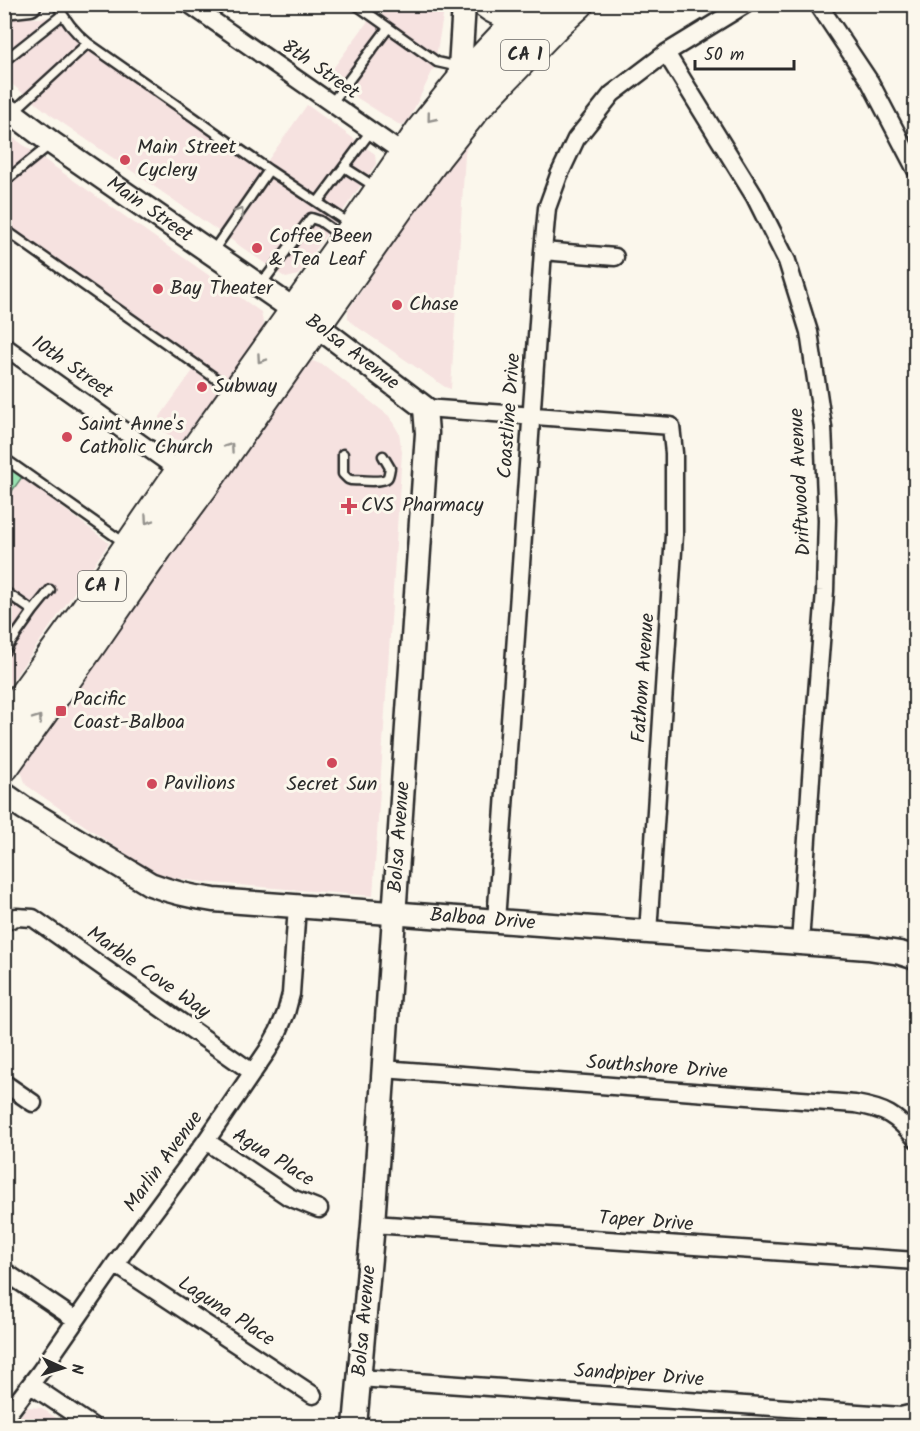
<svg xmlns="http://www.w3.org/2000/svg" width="920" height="1431" font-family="Kalam,sans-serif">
<rect width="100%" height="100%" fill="#fbf7ec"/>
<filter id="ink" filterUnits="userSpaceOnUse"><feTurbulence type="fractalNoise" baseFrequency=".0167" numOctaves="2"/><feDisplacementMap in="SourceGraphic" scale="12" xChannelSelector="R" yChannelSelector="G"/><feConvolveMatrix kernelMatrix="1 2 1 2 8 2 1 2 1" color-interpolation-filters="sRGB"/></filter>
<g filter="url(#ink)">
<path fill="#f6e2e0" d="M389 5H445L434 68 409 119 403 125 398 124 326 78 368 21 374 25Z
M67 16 80 33 266 163 307 105 375 154 376 164 298 275 286 278 51 115 5 79 4 18 12 17 39 18Z
M5 132 261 312 264 328 182 440H176L154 425 194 369 5 234Z
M470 137 465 154 451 389 445 387 353 324 348 318V310L456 152Z
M313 361 325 366 389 416 399 433 402 452 373 896 202 882 156 875 26 785 21 771 290 379 304 365Z
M22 477 109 543 5 691V501Z
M27 1407 42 1408 67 1426H13Z"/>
<path fill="#99e2b1" stroke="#62866e" stroke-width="1.5" d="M5 465 22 477 5 501Z"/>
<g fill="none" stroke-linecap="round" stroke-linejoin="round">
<defs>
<path id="lane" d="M57 4C65 21 74 32 88 43L269 170 350 224
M355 4 437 62 459 67
M4 61 62 15
M331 104 388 28
M13 112 88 43
M344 167 377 188
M4 182 51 144
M318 202 371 131
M4 229 232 390
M213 251 269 170
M260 286 311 218 320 221 341 236
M343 454V474L348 479 351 480C359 480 382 483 387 478 389 476 389 472 390 468L383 456
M4 458 126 544
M4 591 33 611 4 652
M33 611 50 590"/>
<path id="street" d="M189 4 410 158
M818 4 870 82 916 170
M666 53 755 197 787 261 809 332 823 427 827 520 825 591 814 733 800 944
M543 251 615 257
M4 346 187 476
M425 408 671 426 674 453V535L648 933
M496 921 543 251 547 208 559 175 576 139 612 94 666 53 746 4
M4 922 16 917 33 918 252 1072
M383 1069 855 1104C885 1109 896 1115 916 1139
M4 1083 33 1103
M206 1141 289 1197 319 1209
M373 1224 916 1261
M115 1264 313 1395
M4 1271 76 1320
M359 1378 901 1416 913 1413 916 1411
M31 1385 92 1426
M4 1419 40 1372 115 1264 206 1141 268 1050 278 1032 286 1013 291 994 297 906"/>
<g id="secondary">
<path d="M4 7 30 4"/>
<path d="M463 89 459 84 464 4"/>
<path id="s1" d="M4 107 52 143 316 325 425 408 427 433 373 1224 355 1426"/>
<path id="s2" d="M4 794 24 808 150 884C171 892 192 897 214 900 432 915 650 934 868 948L900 953 916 958"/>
</g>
<path id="highway" d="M488 4C499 13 510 14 521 4
M4 723 83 614 181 471 355 227 421 131 459 84 505 35 537 4
M4 766 88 648 157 548 202 487 401 204 436 157 475 108 556 24 578 4"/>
</defs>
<use href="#lane" stroke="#2b2b2b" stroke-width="13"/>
<use href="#street" stroke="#2b2b2b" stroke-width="21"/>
<use href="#secondary" stroke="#2b2b2b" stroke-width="27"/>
<use href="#highway" stroke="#2b2b2b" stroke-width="34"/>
<use href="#lane" stroke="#fbf7ec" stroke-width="8"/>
<use href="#street" stroke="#fbf7ec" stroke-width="16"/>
<use href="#secondary" stroke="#fbf7ec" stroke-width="22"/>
<use href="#highway" stroke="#fbf7ec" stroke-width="30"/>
</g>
<defs><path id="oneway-chevron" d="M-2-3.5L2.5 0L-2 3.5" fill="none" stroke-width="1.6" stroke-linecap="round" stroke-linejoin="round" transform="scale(1.5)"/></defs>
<g stroke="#93918c">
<use href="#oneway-chevron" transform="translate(431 118) rotate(129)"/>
<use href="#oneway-chevron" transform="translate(240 212) rotate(-54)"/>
<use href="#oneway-chevron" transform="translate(261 359) rotate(125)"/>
<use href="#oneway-chevron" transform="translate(230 447) rotate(-55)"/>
<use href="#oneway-chevron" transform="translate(148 520) rotate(125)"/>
<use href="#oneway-chevron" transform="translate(38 719) rotate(-55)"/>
</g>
</g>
<g fill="#d1495b" stroke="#fbf7ec" stroke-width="2">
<circle cx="125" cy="160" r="6"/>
<circle cx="257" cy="248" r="6"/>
<circle cx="158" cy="289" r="6"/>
<circle cx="397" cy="305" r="6"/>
<circle cx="202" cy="387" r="6"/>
<circle cx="67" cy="437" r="6"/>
<path d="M346 497h6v6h6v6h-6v6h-6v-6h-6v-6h6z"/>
<rect x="55" y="705" width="12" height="12" rx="3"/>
<circle cx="332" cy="763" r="6"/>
<circle cx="152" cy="784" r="6"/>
</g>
<g text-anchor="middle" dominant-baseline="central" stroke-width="6" stroke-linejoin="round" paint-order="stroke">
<g fill="#fbf7ec" stroke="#696865" stroke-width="1.5">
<rect x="501" y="40" width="48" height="30" rx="4.5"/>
<rect x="78" y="571" width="48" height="30" rx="4.5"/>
</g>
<g font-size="18" font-weight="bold" fill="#2b2b2b">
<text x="525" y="55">CA 1</text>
<text x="102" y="586">CA 1</text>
</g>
<g font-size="20" fill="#2b2b2b" stroke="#fbf7ec">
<text transform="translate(320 70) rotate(35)">8th Street</text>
<text stroke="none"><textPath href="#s1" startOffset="178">Main Street</textPath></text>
<text stroke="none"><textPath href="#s1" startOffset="426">Bolsa Avenue</textPath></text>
<text transform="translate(72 368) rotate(35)">10th Street</text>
<text transform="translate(510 416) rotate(-86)">Coastline Drive</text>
<text transform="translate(801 482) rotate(-93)">Driftwood Avenue</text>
<text transform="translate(644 678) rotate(-86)">Fathom Avenue</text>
<text transform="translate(400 837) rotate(-86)">Bolsa Avenue</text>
<text stroke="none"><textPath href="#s2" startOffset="507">Balboa Drive</textPath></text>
<text transform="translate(148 973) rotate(35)">Marble Cove Way</text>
<text transform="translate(657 1068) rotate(4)">Southshore Drive</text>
<text transform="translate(273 1158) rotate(32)">Agua Place</text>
<text transform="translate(164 1162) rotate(-54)">Marlin Avenue</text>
<text transform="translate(646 1222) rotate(4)">Taper Drive</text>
<text transform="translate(226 1312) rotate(33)">Laguna Place</text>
<text transform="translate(365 1321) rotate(-85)">Bolsa Avenue</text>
<text transform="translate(639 1376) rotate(4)">Sandpiper Drive</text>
</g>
<g font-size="20" fill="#2b2b2b" stroke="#fbf7ec" text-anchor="start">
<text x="137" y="148">Main Street<tspan x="137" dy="23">Cyclery</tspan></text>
<text x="269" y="237">Coffee Been<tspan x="269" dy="23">&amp; Tea Leaf</tspan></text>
<text x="170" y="289">Bay Theater</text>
<text x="409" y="305">Chase</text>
<text x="214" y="387">Subway</text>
<text x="79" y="425">Saint Anne's<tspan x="79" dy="23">Catholic Church</tspan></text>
<text x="361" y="506">CVS Pharmacy</text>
<text x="73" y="700">Pacific<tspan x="73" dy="23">Coast-Balboa</tspan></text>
<text x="164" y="784">Pavilions</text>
<text x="332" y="785" text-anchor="middle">Secret Sun</text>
</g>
</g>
<rect width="920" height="1431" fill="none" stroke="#fbf7ec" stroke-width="24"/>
<rect x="12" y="12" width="896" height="1407" fill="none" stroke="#2b2b2b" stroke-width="2" filter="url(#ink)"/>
<g transform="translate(63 1368) rotate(94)" stroke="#fbf7ec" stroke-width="4.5" paint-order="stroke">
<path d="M0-4.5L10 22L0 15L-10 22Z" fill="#2b2b2b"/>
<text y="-9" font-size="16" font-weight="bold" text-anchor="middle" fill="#2b2b2b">N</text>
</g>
<path d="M695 60v9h99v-9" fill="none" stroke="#2b2b2b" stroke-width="3"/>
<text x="704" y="60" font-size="18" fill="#2b2b2b" stroke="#fbf7ec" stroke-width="4.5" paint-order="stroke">50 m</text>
</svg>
